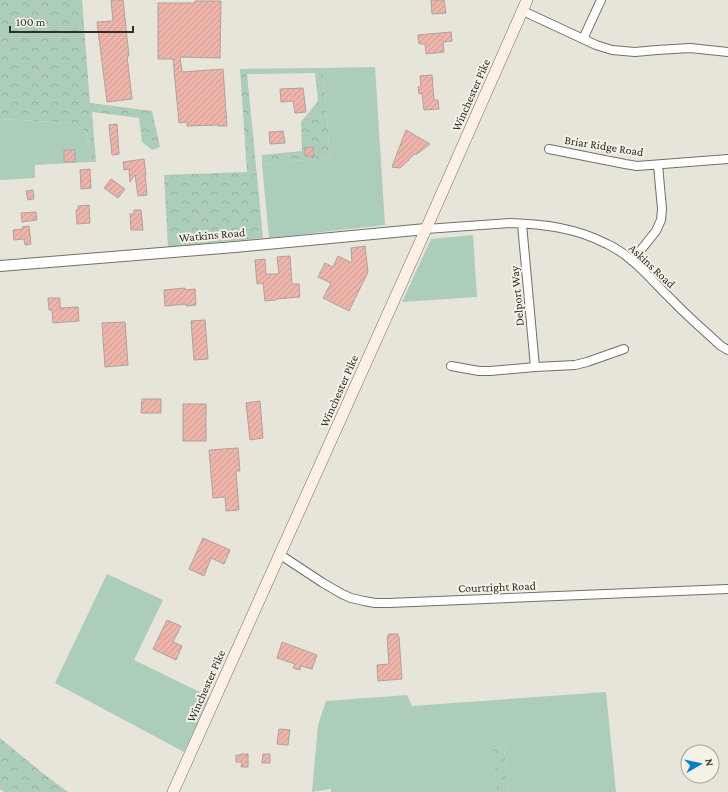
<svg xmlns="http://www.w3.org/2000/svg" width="728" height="792" font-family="'Crimson Pro',serif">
<defs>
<pattern id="forest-crowns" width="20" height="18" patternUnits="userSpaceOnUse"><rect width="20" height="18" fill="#accdb9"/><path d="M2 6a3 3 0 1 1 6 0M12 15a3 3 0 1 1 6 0" fill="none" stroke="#94b09f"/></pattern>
<pattern id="building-hatch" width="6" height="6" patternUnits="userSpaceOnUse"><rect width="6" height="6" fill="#eeb4aa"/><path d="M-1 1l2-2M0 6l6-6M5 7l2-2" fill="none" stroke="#cc9b92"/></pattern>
</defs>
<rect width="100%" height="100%" fill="#e7e4da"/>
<path fill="#accdb9" d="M375 67 385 225 269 238 262 164 330 158 323 68Z
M0 119 74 123 87 134 91 162 35 165V178L0 180Z
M473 235 477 297 402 302 431 239Z
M107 574 163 600 134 660 210 697 184 752 55 683Z
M606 692 616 792H508L504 747 494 748 497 792H331V789L312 792 318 725 326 701 407 695 412 706Z
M0 777 17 792H4L0 789Z"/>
<path fill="url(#forest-crowns)" d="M0 0H82L90 103 152 111 160 147 152 150 142 142 139 118 92 112 96 162H91L87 134 74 123 0 119Z
M323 68 330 158 262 164V155L302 151 301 122 318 101 315 73 247 74 263 238 168 247 164 175 247 172 240 69Z
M0 738 40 771 68 792H17L0 777Z
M504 747 508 792H497L493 748Z"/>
<path fill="url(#building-hatch)" stroke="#aea2a0" d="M111 0H123L129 56H127L132 99 107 102 97 22 113 21Z
M431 0H444L446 13 432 14Z
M195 1H221L220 58 180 57 182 72 223 69 227 126H218V125L187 126V122L179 123 173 59H158V3H195Z
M451 32 452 41 443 42 444 52 426 54 425 44H419L418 35Z
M432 75 434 100H438L439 109 424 110 422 93 419 94 418 87 421 86 420 76Z
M303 88 306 112 295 113 293 101 281 102 280 89Z
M117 124 119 154 112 155 109 125Z
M406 130 430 144 417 154H415L410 158 409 160 400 168 392 167Z
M283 131 285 143 270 144 269 132Z
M313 147 314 156H305V148Z
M64 150H75V162H64Z
M144 159 146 175H145L147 195 138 196 135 175 130 182 129 169 124 170 123 162Z
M90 169 91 188 81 189 80 170Z
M111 179 125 189 118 198 104 188Z
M33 190 34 199 28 200 26 191Z
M89 205 90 223 77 224 76 210H78V206Z
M134 210H141L143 230H131L130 214H134Z
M36 212 37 220 22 222 21 213Z
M29 226 31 244 25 245 24 239 14 240 13 230 23 229 22 227Z
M365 246 368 272 349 311 323 298 331 283 318 277 325 263 333 267 338 256 352 263 351 248Z
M290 256 292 284H299L300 297 276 299V300L265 301 263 283 257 284 255 260 265 259 266 274H279L277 257Z
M185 288 186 290 195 289 196 305 186 306V304L165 306 164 290Z
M48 298H60V308L78 307 79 321 53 323 52 310H49Z
M205 320 208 359 194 360 191 321Z
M125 322 128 365 105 367 102 323Z
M142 399H161V413H141Z
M260 401 263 438 250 440 246 403Z
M183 404H206V441H183Z
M238 448 240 471H236L239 510 226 511 225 497 213 498 209 450Z
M203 538 230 550 224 564 211 558 204 576 189 569Z
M167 620 181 626 173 642 182 646 176 660 153 649Z
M388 634H398V637H399L402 679 378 681 377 665 389 664 387 637H389Z
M282 642 317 655 312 669 301 666 300 670 293 668 295 664 277 658Z
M279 729 290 730 288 745 277 744Z
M241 754H248V767H241L242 762H236V755H241Z
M263 754H270V763H262Z"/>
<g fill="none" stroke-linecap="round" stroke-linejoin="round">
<defs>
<path id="minor" d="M523 11 596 45 612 50 635 52 657 50 690 48 728 52
M583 39 601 0
M549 149 625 164 637 166 728 159
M522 224 535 367
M426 229 510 223C544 224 576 228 607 244 633 256 652 281 672 300 687 316 705 331 721 346L728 350
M632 261 656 231 661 220 662 209 658 165
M451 366 479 371H490L535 367 575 365 587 362 624 349
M279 554 323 583 342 594 351 598 364 601 375 603H389L728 589"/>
<path id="tertiary" d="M0 266 235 247 426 229"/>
<path id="secondary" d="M173 792 426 229 527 0"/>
</defs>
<use href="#minor" stroke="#727067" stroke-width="10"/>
<use href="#tertiary" stroke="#727067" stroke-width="12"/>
<use href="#secondary" stroke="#727067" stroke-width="12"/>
<use href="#minor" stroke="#fff" stroke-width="8"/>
<use href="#tertiary" stroke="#fff" stroke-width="10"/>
<use href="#secondary" stroke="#fef0e4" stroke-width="11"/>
</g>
<g text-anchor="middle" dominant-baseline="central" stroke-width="4" stroke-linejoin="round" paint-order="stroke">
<g font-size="12" fill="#2f2e2a" stroke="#f4f1e7">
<text transform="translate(471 95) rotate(-66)">Winchester Pike</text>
<text transform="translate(604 146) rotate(9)">Briar Ridge Road</text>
<text transform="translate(212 235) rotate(-5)">Watkins Road</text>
<text transform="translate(652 266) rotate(43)">Askins Road</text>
<text transform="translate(517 296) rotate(-95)">Delport Way</text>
<text transform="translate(339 391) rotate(-66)">Winchester Pike</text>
<text transform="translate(497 587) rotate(-2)">Courtright Road</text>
<text transform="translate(206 686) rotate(-66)">Winchester Pike</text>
</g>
</g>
<g transform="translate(700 764) rotate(81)"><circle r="19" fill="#f4f1e7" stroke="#a5a39b"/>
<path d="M0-3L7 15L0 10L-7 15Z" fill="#0580c9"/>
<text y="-6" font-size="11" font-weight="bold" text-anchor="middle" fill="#2f2e2a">N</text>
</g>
<path d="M10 26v6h123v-6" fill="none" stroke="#2f2e2a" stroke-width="2"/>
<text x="16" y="26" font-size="12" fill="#2f2e2a" stroke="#f4f1e7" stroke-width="3" paint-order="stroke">100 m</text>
</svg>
